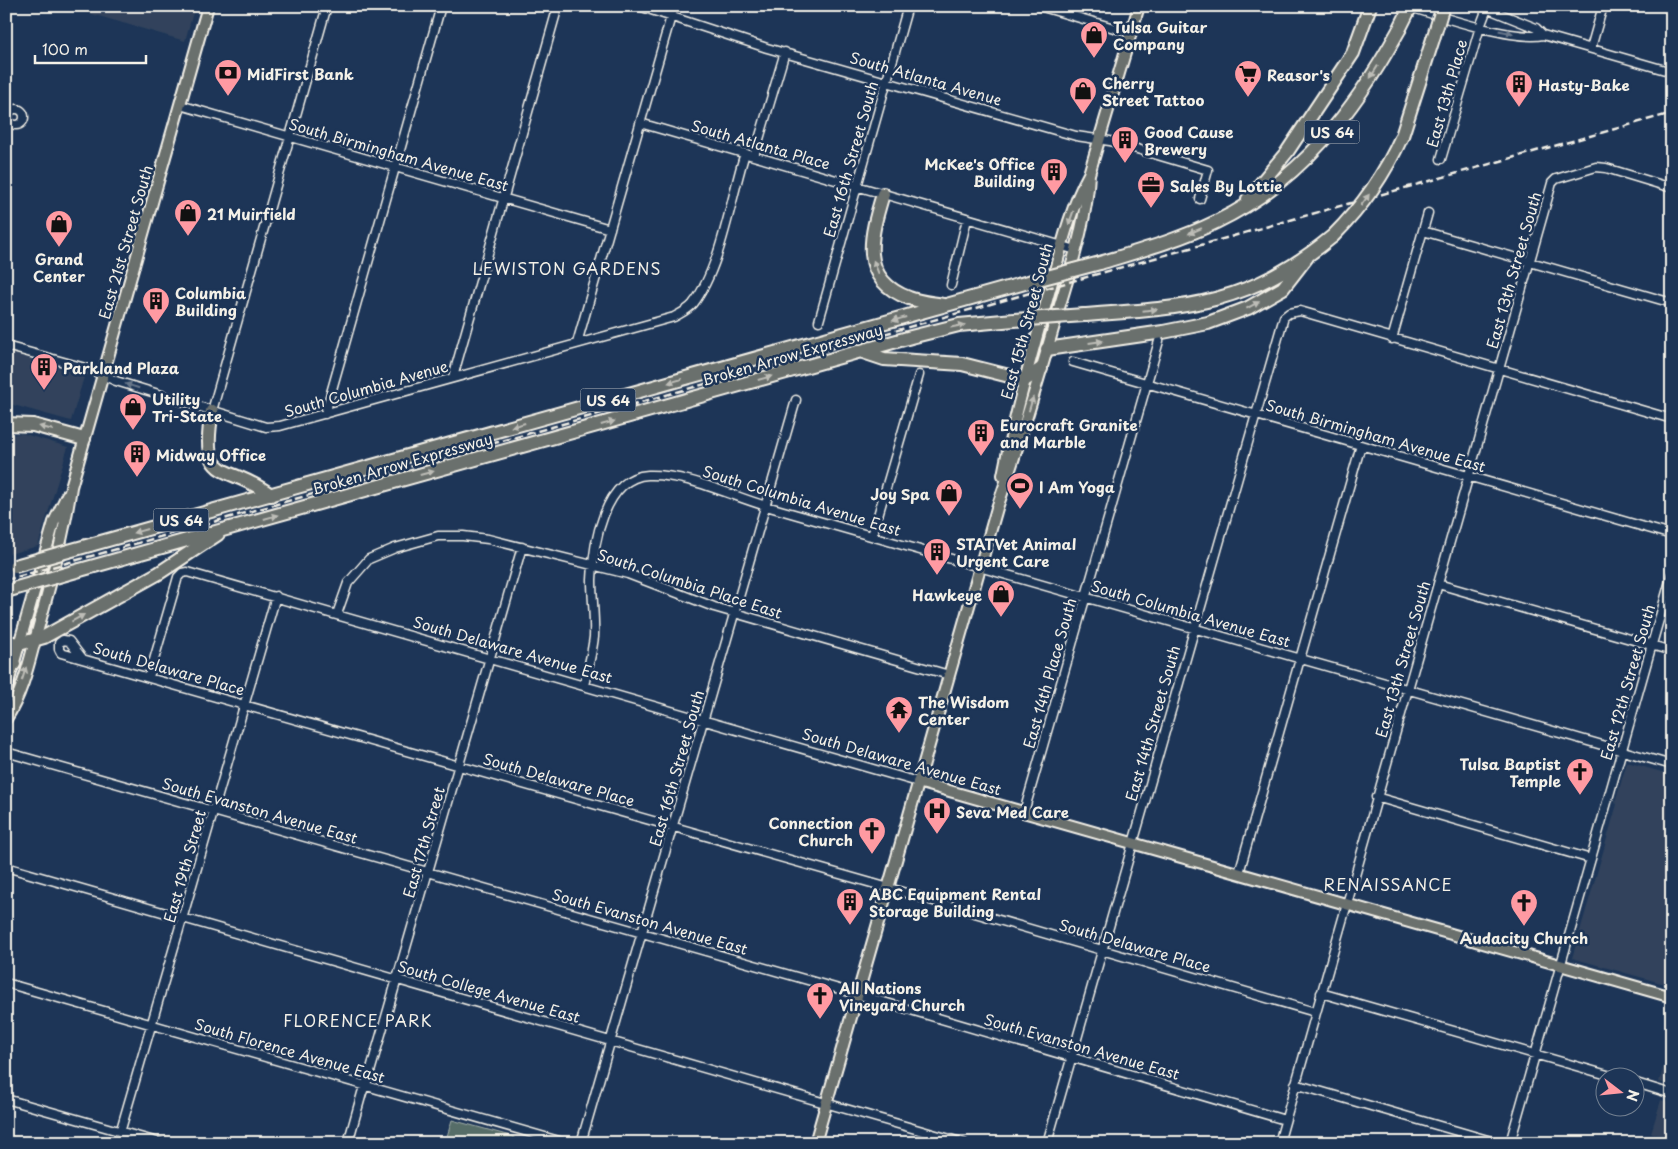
<svg xmlns="http://www.w3.org/2000/svg" width="1678" height="1149" font-family="'Playpen Sans',sans-serif">
<rect width="100%" height="100%" fill="#1d3557"/>
<filter id="ink" filterUnits="userSpaceOnUse"><feTurbulence type="fractalNoise" baseFrequency=".02" numOctaves="2"/><feDisplacementMap in="SourceGraphic" scale="10" xChannelSelector="R" yChannelSelector="G"/><feConvolveMatrix kernelMatrix="1 2 1 2 8 2 1 2 1" color-interpolation-filters="sRGB"/></filter>
<g filter="url(#ink)">
<path fill="#30435c" d="M64 6H195L185 41Z
M6 351 82 375 84 377 71 421 6 403Z
M21 433 68 447 38 546 6 555V436Z
M1627 762 1672 775V986L1572 958 1617 804 1615 803Z
M1670 1045H1672V1086L1659 1082Z
M1661 1100 1672 1103V1140L1651 1133Z"/>
<path fill="#566d68" stroke="#a5afa8" d="M452 1120 514 1137 513 1143H445Z"/>
<g fill="none" stroke-linecap="round" stroke-linejoin="round">
<defs>
<path id="minor" d="M639 6 767 48 1076 136 1110 141 1208 170 1200 199
M1039 6 1131 33
M1407 6C1439 16 1512 41 1543 35
M1481 6 1536 28 1543 35 1672 72
M1591 48 1603 6
M180 105 610 229
M8 117a8 8 0 1 1 16 0a8 8 0 1 1-16 0Z
M640 123 1076 250
M754 156 785 52
M1441 159 1480 27 1488 6
M1423 231 1672 303
M951 285 967 219
M819 321 908 6
M1392 339 1428 213
M577 343 674 6
M6 346 89 369 116 381 266 427 280 426 674 317C681 313 688 310 693 304 721 268 731 197 745 153
M1073 362 1672 535
M453 377 558 6
M212 411 327 6
M325 414 441 6
M872 536 919 375
M1438 584 1672 651
M337 614 348 583 369 559 395 548 438 536H463L488 539 628 574 714 607 949 675
M82 658 69 641 63 640 59 643V649L61 653 875 884 1315 1012
M149 677 178 577 182 573 187 572 918 782
M584 685C588 669 592 653 594 637 595 618 592 599 592 580 593 545 604 477 648 475 689 474 728 495 766 506L1672 765
M6 752 846 991 1285 1120
M1376 797 1591 859
M1024 812 1159 341
M6 867 964 1143
M1239 873 1361 445
M6 983 566 1143
M1321 993 1611 1076
M1636 1083 1672 1094
M1295 1084 1498 1143
M6 1099 161 1143
M117 1143 276 596
M348 1143 362 1093 368 1079 522 547
M581 1143 796 400
M1047 1143 1284 317 1289 313 1300 311 1672 419
M1279 1143 1552 183 1556 179 1596 167 1606 168 1672 188
M1510 1143 1672 574"/>
<path id="major" d="M1003 475C1015 413 1032 353 1049 293 1060 253 1069 210 1089 174L1139 6
M6 690 54 522 67 495
M6 719C23 693 30 658 38 629 51 581 64 536 71 487L208 6
M918 782 1672 997
M815 1143 997 508C1020 442 1040 375 1059 308 1072 264 1087 220 1089 174"/>
<path id="highway" d="M1402 136 1433 39
M883 194C871 234 857 279 909 298 919 302 932 303 943 305
M1248 199 1287 152 1353 53 1370 6
M1100 263C1139 251 1179 240 1216 222 1300 182 1355 110 1399 30
M1084 315C1188 308 1249 305 1333 236
M1047 349 1163 332 1208 323 1248 308 1283 288 1307 257
M860 351 884 359 962 364 1025 380 1041 369
M212 411C199 485 226 462 271 495
M6 424 33 425 84 439
M90 545 1032 281
M80 570 911 337 959 325 1014 320
M6 642 19 644 44 637 159 573 218 534
M6 650 14 664"/>
</defs>
<use href="#minor" stroke="#f4f1e8" stroke-width="11"/>
<use href="#major" stroke="#f4f1e8" stroke-width="14"/>
<use href="#highway" stroke="#f4f1e8" stroke-width="16"/>
<use href="#minor" stroke="#1d3557" stroke-width="8"/>
<use href="#major" stroke="#6b706d" stroke-width="10"/>
<use href="#highway" stroke="#6b706d" stroke-width="12"/>
<path stroke="#f4f1e8" stroke-width="2.5" stroke-dasharray="8 4" stroke-linecap="butt" d="M6 580 1672 113"/>
<defs>
<path id="highway-bridge" d="M1399 30 1411 6
M1433 39 1443 6
M1333 236C1363 206 1385 174 1402 136
M1032 281 1100 263
M1014 320 1084 315
M15 566 90 545
M6 591 80 570"/>
</defs>
<use href="#highway-bridge" stroke="#f4f1e8" stroke-width="16" stroke-linecap="butt"/>
<use href="#highway-bridge" stroke="#6b706d" stroke-width="12"/>
</g>
<defs><path id="oneway-solid" d="M-6-.8H1V-3.2L6.5 0L1 3.2V.8H-6Z" transform="scale(1.25)"/></defs>
<g fill="#68778a">
<use href="#oneway-solid" transform="translate(1506 32) rotate(11)"/>
<use href="#oneway-solid" transform="translate(132 386) rotate(-163)"/>
</g>
<g fill="#bdbdb7">
<use href="#oneway-solid" transform="translate(1374 72) rotate(122)"/>
<use href="#oneway-solid" transform="translate(1365 200) rotate(-54)"/>
<use href="#oneway-solid" transform="translate(1071 218) rotate(109)"/>
<use href="#oneway-solid" transform="translate(1195 231) rotate(157)"/>
<use href="#oneway-solid" transform="translate(876 267) rotate(-112)"/>
<use href="#oneway-solid" transform="translate(1253 305) rotate(-28)"/>
<use href="#oneway-solid" transform="translate(1150 310) rotate(-6)"/>
<use href="#oneway-solid" transform="translate(899 319) rotate(164)"/>
<use href="#oneway-solid" transform="translate(958 326) rotate(-11)"/>
<use href="#oneway-solid" transform="translate(1096 342) rotate(-8)"/>
<use href="#oneway-solid" transform="translate(765 378) rotate(-16)"/>
<use href="#oneway-solid" transform="translate(675 381) rotate(164)"/>
<use href="#oneway-solid" transform="translate(1031 404) rotate(-73)"/>
<use href="#oneway-solid" transform="translate(608 423) rotate(-16)"/>
<use href="#oneway-solid" transform="translate(518 425) rotate(164)"/>
<use href="#oneway-solid" transform="translate(46 428) rotate(-165)"/>
<use href="#oneway-solid" transform="translate(427 473) rotate(-15)"/>
<use href="#oneway-solid" transform="translate(271 517) rotate(-16)"/>
<use href="#oneway-solid" transform="translate(140 531) rotate(164)"/>
<use href="#oneway-solid" transform="translate(78 618) rotate(-29)"/>
<use href="#oneway-solid" transform="translate(24 674) rotate(-72)"/>
</g>
</g>
<defs>
<symbol id="shop-pin" viewBox="-11 -11 22 30"><path d="M0 17L-7.5 6A9.5 9.5 0 1 1 7.5 6Z" fill="#ff9aa2" stroke="#1d3557"/><path d="M-5-2.5h2.3a2.7 3.5 0 0 1 5.4 0H5L5.5 6h-11ZM-1.5-2.5h3a1.5 2.3 0 0 0-3 0Z" fill="#111"/></symbol>
<symbol id="bank-pin" viewBox="-11 -11 22 30"><path d="M0 17L-7.5 6A9.5 9.5 0 1 1 7.5 6Z" fill="#ff9aa2" stroke="#1d3557"/><path d="M-6-4H6V4H-6ZM0-2.3a2.3 2.3 0 1 0 0 4.6a2.3 2.3 0 1 0 0-4.6Z" fill="#111"/></symbol>
<symbol id="supermarket-pin" viewBox="-11 -11 22 30"><path d="M0 17L-7.5 6A9.5 9.5 0 1 1 7.5 6Z" fill="#ff9aa2" stroke="#1d3557"/><path d="M-6-5.5h2.5l.6 2H6L4.5 2H-2.5L-4.4-4H-6ZM-1.5 3.2a1.3 1.3 0 1 0 .1 0ZM3 3.2a1.3 1.3 0 1 0 .1 0Z" fill="#111"/></symbol>
<symbol id="building-pin" viewBox="-11 -11 22 30"><path d="M0 17L-7.5 6A9.5 9.5 0 1 1 7.5 6Z" fill="#ff9aa2" stroke="#1d3557"/><path d="M-4-6H4V6H1V3H-1V6H-4ZM-2.5-4.3h1.7v1.8h-1.7ZM.8-4.3h1.7v1.8H.8ZM-2.5-1h1.7V.8h-1.7ZM.8-1h1.7V.8H.8Z" fill="#111"/></symbol>
<symbol id="office-pin" viewBox="-11 -11 22 30"><path d="M0 17L-7.5 6A9.5 9.5 0 1 1 7.5 6Z" fill="#ff9aa2" stroke="#1d3557"/><path d="M-6-3h4V-5.5h4V-3h4V5H-6ZM-1-4.5V-3h2v-1.5ZM-6 0V1H6V0Z" fill="#111"/></symbol>
<symbol id="stadium-pin" viewBox="-11 -11 22 30"><path d="M0 17L-7.5 6A9.5 9.5 0 1 1 7.5 6Z" fill="#ff9aa2" stroke="#1d3557"/><path d="M0-5a6.5 5 0 1 0 0 10a6.5 5 0 1 0 0-10ZM-3.5-1.8h7v3.6h-7Z" fill="#111"/></symbol>
<symbol id="temple-pin" viewBox="-11 -11 22 30"><path d="M0 17L-7.5 6A9.5 9.5 0 1 1 7.5 6Z" fill="#ff9aa2" stroke="#1d3557"/><path d="M0-6L5-2H3V0L6.5 2.5H4V6H1.5V3h-3V6H-4V2.5H-6.5L-3 0V-2H-5Z" fill="#111"/></symbol>
<symbol id="church-pin" viewBox="-11 -11 22 30"><path d="M0 17L-7.5 6A9.5 9.5 0 1 1 7.5 6Z" fill="#ff9aa2" stroke="#1d3557"/><path d="M-1.2-6h2.4v3.5h3.3v2.4h-3.3V6h-2.4V-.1h-3.3v-2.4h3.3Z" fill="#111"/></symbol>
<symbol id="hospital-pin" viewBox="-11 -11 22 30"><path d="M0 17L-7.5 6A9.5 9.5 0 1 1 7.5 6Z" fill="#ff9aa2" stroke="#1d3557"/><path d="M-5-5h3v3.5h4V-5h3V5h-3V1.5h-4V5h-3Z" fill="#111"/></symbol>
</defs>
<g fill-rule="evenodd">
<use href="#shop-pin" x="1078" y="19" width="32" height="43"/>
<use href="#bank-pin" x="212" y="57" width="32" height="43"/>
<use href="#supermarket-pin" x="1232" y="58" width="32" height="43"/>
<use href="#building-pin" x="1503" y="68" width="32" height="43"/>
<use href="#shop-pin" x="1067" y="75" width="32" height="43"/>
<use href="#building-pin" x="1109" y="124" width="32" height="43"/>
<use href="#building-pin" x="1038" y="156" width="32" height="43"/>
<use href="#office-pin" x="1135" y="169" width="32" height="43"/>
<use href="#shop-pin" x="172" y="197" width="32" height="43"/>
<use href="#shop-pin" x="43" y="208" width="32" height="43"/>
<use href="#building-pin" x="140" y="285" width="32" height="43"/>
<use href="#building-pin" x="28" y="351" width="32" height="43"/>
<use href="#shop-pin" x="117" y="391" width="32" height="43"/>
<use href="#building-pin" x="965" y="417" width="32" height="43"/>
<use href="#building-pin" x="121" y="438" width="32" height="43"/>
<use href="#stadium-pin" x="1004" y="470" width="32" height="43"/>
<use href="#shop-pin" x="933" y="477" width="32" height="43"/>
<use href="#building-pin" x="921" y="536" width="32" height="43"/>
<use href="#shop-pin" x="985" y="578" width="32" height="43"/>
<use href="#temple-pin" x="883" y="694" width="32" height="43"/>
<use href="#church-pin" x="1564" y="756" width="32" height="43"/>
<use href="#hospital-pin" x="921" y="795" width="32" height="43"/>
<use href="#church-pin" x="856" y="815" width="32" height="43"/>
<use href="#building-pin" x="834" y="886" width="32" height="43"/>
<use href="#church-pin" x="1508" y="887" width="32" height="43"/>
<use href="#church-pin" x="804" y="980" width="32" height="43"/>
</g>
<g text-anchor="middle" dominant-baseline="central" stroke-width="5" stroke-linejoin="round" paint-order="stroke">
<g fill="#1d3557" stroke="#b4b9bc" stroke-width="1">
<rect x="1304.5" y="120.5" width="55" height="23" rx="4"/>
<rect x="580.5" y="388.5" width="55" height="23" rx="4"/>
<rect x="153.5" y="508.5" width="55" height="23" rx="4"/>
</g>
<g font-size="14" font-weight="bold" fill="#f4f1e8">
<text x="1332" y="132">US 64</text>
<text x="608" y="400">US 64</text>
<text x="181" y="520">US 64</text>
</g>
<g font-size="15" font-weight="bold" fill="#f4f1e8" stroke="#1d3557" text-anchor="start">
<text x="1113" y="26">Tulsa Guitar<tspan x="1113" dy="17">Company</tspan></text>
<text x="247" y="73">MidFirst Bank</text>
<text x="1267" y="74">Reasor's</text>
<text x="1102" y="82">Cherry<tspan x="1102" dy="17">Street Tattoo</tspan></text>
<text x="1538" y="84">Hasty-Bake</text>
<text x="1144" y="131">Good Cause<tspan x="1144" dy="17">Brewery</tspan></text>
<text x="1035" y="163" text-anchor="end">McKee's Office<tspan x="1035" dy="17">Building</tspan></text>
<text x="1170" y="185">Sales By Lottie</text>
<text x="207" y="213">21 Muirfield</text>
<text x="59" y="258" text-anchor="middle">Grand<tspan x="59" dy="17">Center</tspan></text>
<text x="175" y="292">Columbia<tspan x="175" dy="17">Building</tspan></text>
<text x="63" y="367">Parkland Plaza</text>
<text x="152" y="398">Utility<tspan x="152" dy="17">Tri-State</tspan></text>
<text x="1000" y="424">Eurocraft Granite<tspan x="1000" dy="17">and Marble</tspan></text>
<text x="156" y="454">Midway Office</text>
<text x="1039" y="486">I Am Yoga</text>
<text x="930" y="493" text-anchor="end">Joy Spa</text>
<text x="956" y="543">STATVet Animal<tspan x="956" dy="17">Urgent Care</tspan></text>
<text x="982" y="594" text-anchor="end">Hawkeye</text>
<text x="918" y="701">The Wisdom<tspan x="918" dy="17">Center</tspan></text>
<text x="1561" y="763" text-anchor="end">Tulsa Baptist<tspan x="1561" dy="17">Temple</tspan></text>
<text x="956" y="811">Seva Med Care</text>
<text x="853" y="822" text-anchor="end">Connection<tspan x="853" dy="17">Church</tspan></text>
<text x="869" y="893">ABC Equipment Rental<tspan x="869" dy="17">Storage Building</tspan></text>
<text x="1524" y="937" text-anchor="middle">Audacity Church</text>
<text x="839" y="987">All Nations<tspan x="839" dy="17">Vineyard Church</tspan></text>
</g>
<g font-size="15" fill="#f4f1e8" stroke="#1d3557">
<text transform="translate(926 78) rotate(16)">South Atlanta Avenue</text>
<text transform="translate(1446 93) rotate(-74)">East 13th Place</text>
<text transform="translate(761 144) rotate(16)">South Atlanta Place</text>
<text transform="translate(399 154) rotate(16)">South Birmingham Avenue East</text>
<text transform="translate(850 159) rotate(-74)">East 16th Street South</text>
<text transform="translate(125 242) rotate(-74)">East 21st Street South</text>
<text transform="translate(1513 270) rotate(-74)">East 13th Street South</text>
<text transform="translate(1026 321) rotate(-75)">East 15th Street South</text>
<text transform="translate(792 354) rotate(-16)">Broken Arrow Expressway</text>
<text transform="translate(366 388) rotate(-16)">South Columbia Avenue</text>
<text transform="translate(1376 435) rotate(16)">South Birmingham Avenue East</text>
<text transform="translate(402 463) rotate(-16)">Broken Arrow Expressway</text>
<text transform="translate(802 500) rotate(17)">South Columbia Avenue East</text>
<text transform="translate(690 583) rotate(18)">South Columbia Place East</text>
<text transform="translate(1191 613) rotate(16)">South Columbia Avenue East</text>
<text transform="translate(513 649) rotate(16)">South Delaware Avenue East</text>
<text transform="translate(1402 659) rotate(-74)">East 13th Street South</text>
<text transform="translate(169 668) rotate(16)">South Delaware Place</text>
<text transform="translate(1049 673) rotate(-74)">East 14th Place South</text>
<text transform="translate(1627 682) rotate(-74)">East 12th Street South</text>
<text transform="translate(1152 723) rotate(-74)">East 14th Street South</text>
<text transform="translate(902 761) rotate(16)">South Delaware Avenue East</text>
<text transform="translate(676 768) rotate(-74)">East 16th Street South</text>
<text transform="translate(559 779) rotate(16)">South Delaware Place</text>
<text transform="translate(260 810) rotate(16)">South Evanston Avenue East</text>
<text transform="translate(423 842) rotate(-74)">East 17th Street</text>
<text transform="translate(184 866) rotate(-74)">East 19th Street</text>
<text transform="translate(650 921) rotate(16)">South Evanston Avenue East</text>
<text transform="translate(1135 945) rotate(16)">South Delaware Place</text>
<text transform="translate(489 991) rotate(16)">South College Avenue East</text>
<text transform="translate(1082 1046) rotate(16)">South Evanston Avenue East</text>
<text transform="translate(290 1050) rotate(16)">South Florence Avenue East</text>
</g>
<g font-size="16" letter-spacing="1" fill="#f4f1e8" stroke="#1d3557">
<text x="567" y="268">LEWISTON GARDENS</text>
<text x="1388" y="884">RENAISSANCE</text>
<text x="358" y="1020">FLORENCE PARK</text>
</g>
</g>
<rect width="1678" height="1149" fill="none" stroke="#1d3557" stroke-width="25"/>
<rect x="12" y="12" width="1653" height="1124" fill="none" stroke="#f4f1e8" stroke-width="2" filter="url(#ink)"/>
<g transform="translate(1620 1092) rotate(106)"><circle r="24" fill="#1d3557" stroke="#738091"/>
<path d="M0-4L9 19L0 12L-9 19Z" fill="#ff9aa2"/>
<text y="-8" font-size="14" font-weight="bold" text-anchor="middle" fill="#f4f1e8">N</text>
</g>
<path d="M35 55v8h111v-8" fill="none" stroke="#f4f1e8" stroke-width="2.5"/>
<text x="42" y="55" font-size="15" fill="#f4f1e8" stroke="#1d3557" stroke-width="4" paint-order="stroke">100 m</text>
</svg>
